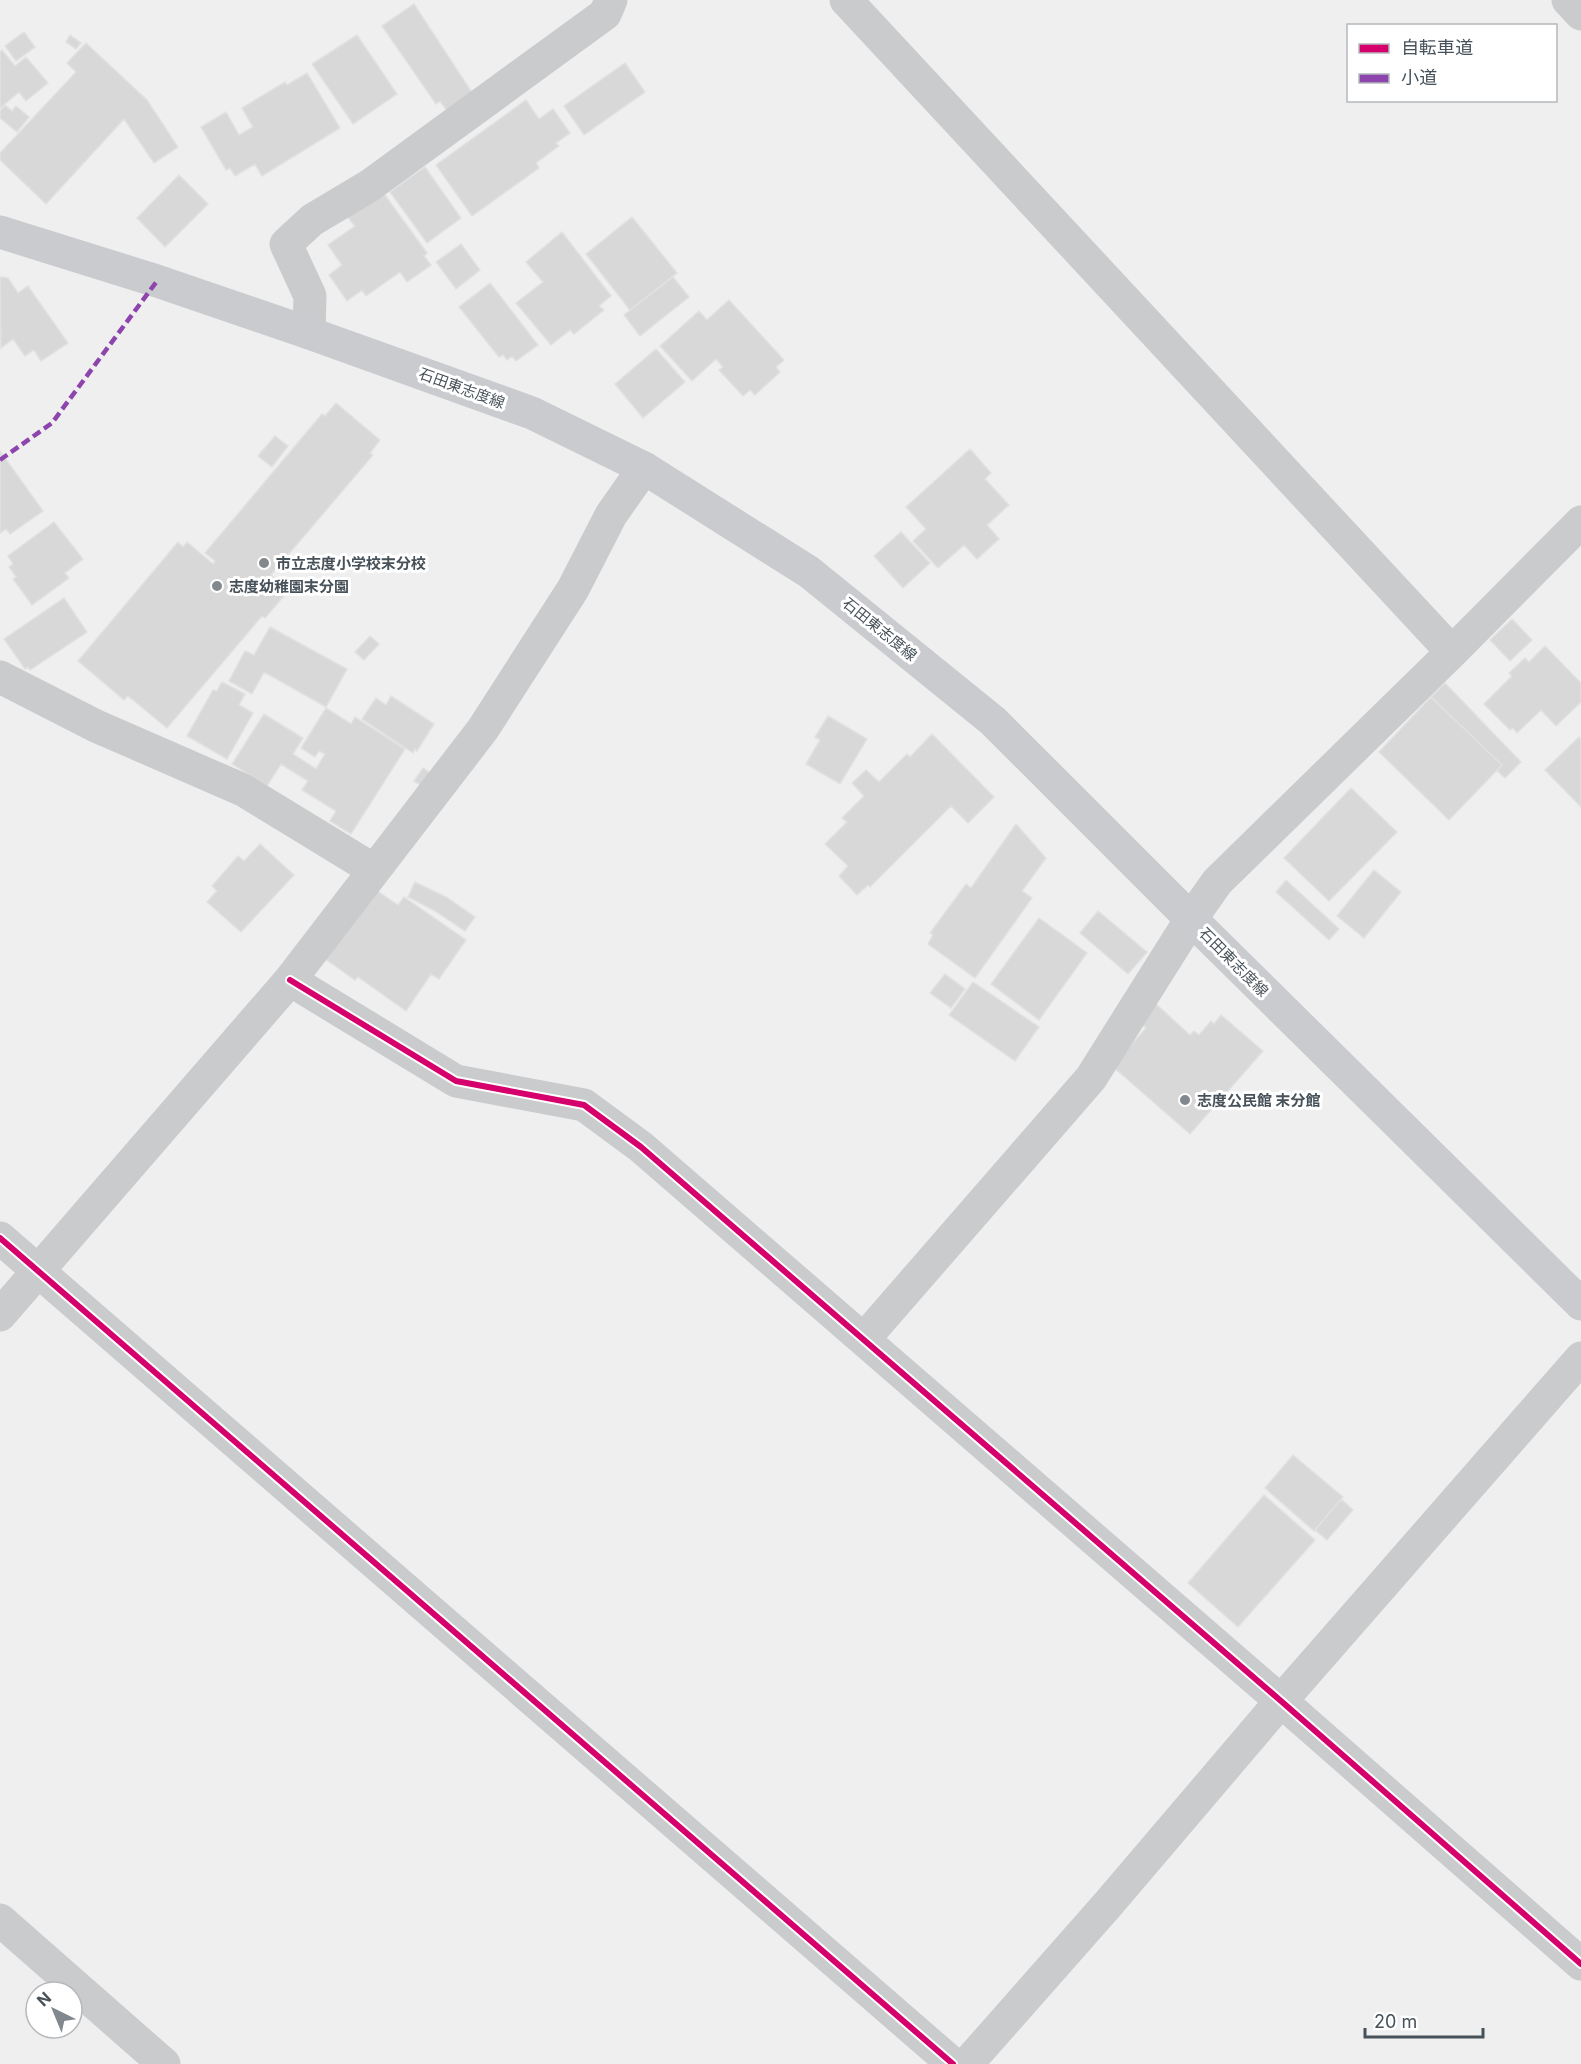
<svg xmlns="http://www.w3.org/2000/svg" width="1581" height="2064" font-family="Inter,'Noto Sans JP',sans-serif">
<rect width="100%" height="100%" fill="#efefef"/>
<path fill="#d8d8d9" stroke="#e0e1e2" stroke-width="1.5" d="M414 4 475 97 450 115 440 101 436 104 382 26Z
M24 32 35 47 16 61 5 46Z
M70 35 81 43 76 49 66 42Z
M357 35 397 94 353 124 312 64Z
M86 43 147 100 178 147 154 163 124 119 46 204 0 160V153L76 72 67 63Z
M2 50 15 66 26 57 48 83 26 101 19 92 0 108V52Z
M625 63 645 92 584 135 564 106Z
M307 73 340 128 262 176 255 164 235 176 230 168 226 170 201 127 226 112 239 135 253 127 242 108 285 82 287 85Z
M526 100 539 119 553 109 570 133 556 143 559 146 536 163 539 168 472 216 436 165Z
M5 105 12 111 16 106 29 117 17 132 0 118V111Z
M425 167 461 218 427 243 390 192Z
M179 175 208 204 165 247 137 218Z
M382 191 427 253 424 256 431 265 407 282 400 272 366 296 362 290 347 301 329 275 342 265 328 245 355 226 345 214Z
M632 217 677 273 630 310 586 254Z
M562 232 611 296 599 306 604 310 574 334 570 330 551 345 516 303 543 282 526 262Z
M461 244 480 270 456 289 436 262Z
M0 277 8 278 18 293 28 286 68 343 41 361 34 350 25 356 13 339 1 348Z
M673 277 689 297 640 336 624 315Z
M490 283 538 345 516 361 512 356 507 360 503 355 499 357 459 307Z
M729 300 784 360 776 367 780 372 755 395 750 390 743 396 719 370 723 367 716 359 692 381 660 346 699 311 707 320Z
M656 349 685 382 643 418 615 384Z
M336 403 380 440 370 453 373 455 271 575 289 590 265 618 262 616 167 728 128 696 124 700 78 661 178 542 183 547 187 542 213 564 215 561 205 553 322 414 325 416Z
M275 436 288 446 272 467 258 456Z
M970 449 991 473 985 479 1009 505 987 525 999 539 977 559 964 545 938 568 913 541 926 529 906 507Z
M0 451 43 511 10 534 6 529 0 533Z
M54 522 83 559 65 573 69 578 32 605 13 579 16 577 9 567 13 564 8 556Z
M901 532 930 563 903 588 874 556Z
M64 598 87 632 30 670 28 667 25 669 4 639Z
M1512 619 1532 640 1510 661 1490 640Z
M270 627 347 669 326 707 264 672 252 694 229 681 245 651 254 655Z
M370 636 379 644 364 660 355 652Z
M1545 646 1581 683V702L1556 726 1541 710 1517 733 1513 728 1510 730 1484 704 1512 676 1509 673 1525 658 1529 662Z
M222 682 245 694 239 705 253 713 227 759 187 736 213 690 217 691Z
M1445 683 1521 762 1505 778 1497 771 1502 765 1431 697Z
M391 696 434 724 417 751 415 749 413 753 362 719 376 698 386 705Z
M1431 697 1502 765 1449 820 1379 752Z
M326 708 351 724 355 717 405 749 351 834 330 821 336 811 302 790 308 781 281 764 267 786 232 764 264 714 303 738 293 754 316 769 325 754 319 751 315 757 301 748Z
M828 716 867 739 840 784 806 764 820 740 815 737Z
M932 734 994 797 968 823 951 806 870 887 868 885 857 895 839 876 848 866 825 844 847 822 842 818 864 796 852 783 866 770 879 782 907 754 910 757Z
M1579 737 1581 740V807L1545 770Z
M423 768 432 774 424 787 414 781Z
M1351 788 1397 832 1329 901 1284 858Z
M1016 824 1046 858 1022 891 1032 898 975 978 928 944 933 935 930 933 966 884 971 888Z
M260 844 294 875 241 932 207 902 217 891 212 886 238 856 244 861Z
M1374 870 1401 892 1364 938 1337 916Z
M1286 880 1339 929 1329 940 1276 892Z
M415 882 446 897 475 917 465 931 435 911 408 897Z
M373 888 398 905 404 897 466 940 439 979 431 974 406 1011 358 977 355 980 324 958Z
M1098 911 1147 952 1128 974 1080 933Z
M1039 918 1087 953 1039 1020 991 984Z
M945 974 965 989 951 1008 930 993Z
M973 982 1039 1027 1015 1061 949 1015Z
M1156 1004 1190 1035 1194 1031 1199 1035 1211 1021 1214 1024 1221 1015 1263 1051 1190 1134 1112 1066 1146 1028 1140 1023Z
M1293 1455 1343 1497 1314 1531 1265 1488Z
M1264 1495 1315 1540 1238 1627 1188 1583Z
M1341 1499 1353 1510 1327 1540 1315 1530Z"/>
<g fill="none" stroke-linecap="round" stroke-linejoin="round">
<path stroke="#c9cbcd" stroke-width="33" d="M846 0 1452 652
M1568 0 1581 14
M309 333 310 296 286 244 312 220 369 186 605 14 611 0
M0 677 96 726 243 790 374 870
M290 980 456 1081 584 1105 641 1147 1281 1701 1581 1964
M0 1238 953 2064
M0 1315 290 980 483 729 573 589 611 515 644 468
M864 1339 1091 1078 1191 919 1217 882 1452 652 1581 522
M0 1920 164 2064
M967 2064 1109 1903 1281 1701 1581 1358"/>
<path stroke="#cacbce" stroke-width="33" d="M0 232 157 281 309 333 532 413 644 468 809 572 993 721 1191 919 1581 1304"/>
<path stroke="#8e44ad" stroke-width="4.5" stroke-dasharray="9 4.5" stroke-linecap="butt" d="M0 460 52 423 157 281"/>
<defs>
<path id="cycleway" d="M290 980 456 1081 584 1105 641 1147 1281 1701 1581 1964
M0 1238 953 2064"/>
</defs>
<use href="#cycleway" stroke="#fff" stroke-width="10"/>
<use href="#cycleway" stroke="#d6006c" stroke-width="6"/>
</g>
<g fill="#82888e" stroke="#fff" stroke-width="2">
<circle cx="264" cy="563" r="6"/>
<circle cx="217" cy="586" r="6"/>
<circle cx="1185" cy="1100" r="6"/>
</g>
<g text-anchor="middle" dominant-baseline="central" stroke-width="6" stroke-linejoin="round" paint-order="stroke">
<g font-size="15" fill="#475159" stroke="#fff">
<text transform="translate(462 388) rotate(20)">石田東志度線</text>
<text transform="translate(880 629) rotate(39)">石田東志度線</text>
<text transform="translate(1234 962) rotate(45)">石田東志度線</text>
</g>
<g font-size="15" font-weight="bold" fill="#475159" stroke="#fff" text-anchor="start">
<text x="276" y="563">市立志度小学校末分校</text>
<text x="229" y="586">志度幼稚園末分園</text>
<text x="1197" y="1100">志度公民館 末分館</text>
</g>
</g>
<rect x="1347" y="24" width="210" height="78" fill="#ffffff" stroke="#b5b9bd" stroke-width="1.5"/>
<rect x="1359" y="44" width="30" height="9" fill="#d6006c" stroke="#b5b9bd" stroke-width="1.5"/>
<text x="1401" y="54" font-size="18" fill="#475159">自転車道</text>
<rect x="1359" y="74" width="30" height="9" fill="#8e44ad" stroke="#b5b9bd" stroke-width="1.5"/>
<text x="1401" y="84" font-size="18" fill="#475159">小道</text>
<g transform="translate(54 2010) rotate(317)"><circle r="28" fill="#ffffff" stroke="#b5b9bd" stroke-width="1.5"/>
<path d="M0-4.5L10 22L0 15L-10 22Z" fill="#82888e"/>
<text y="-9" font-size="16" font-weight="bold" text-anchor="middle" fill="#475159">N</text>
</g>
<path d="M1365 2028v9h118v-9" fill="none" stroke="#475159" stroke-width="3"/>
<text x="1374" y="2028" font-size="18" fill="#475159" stroke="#ffffff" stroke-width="4.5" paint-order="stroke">20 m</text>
</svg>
